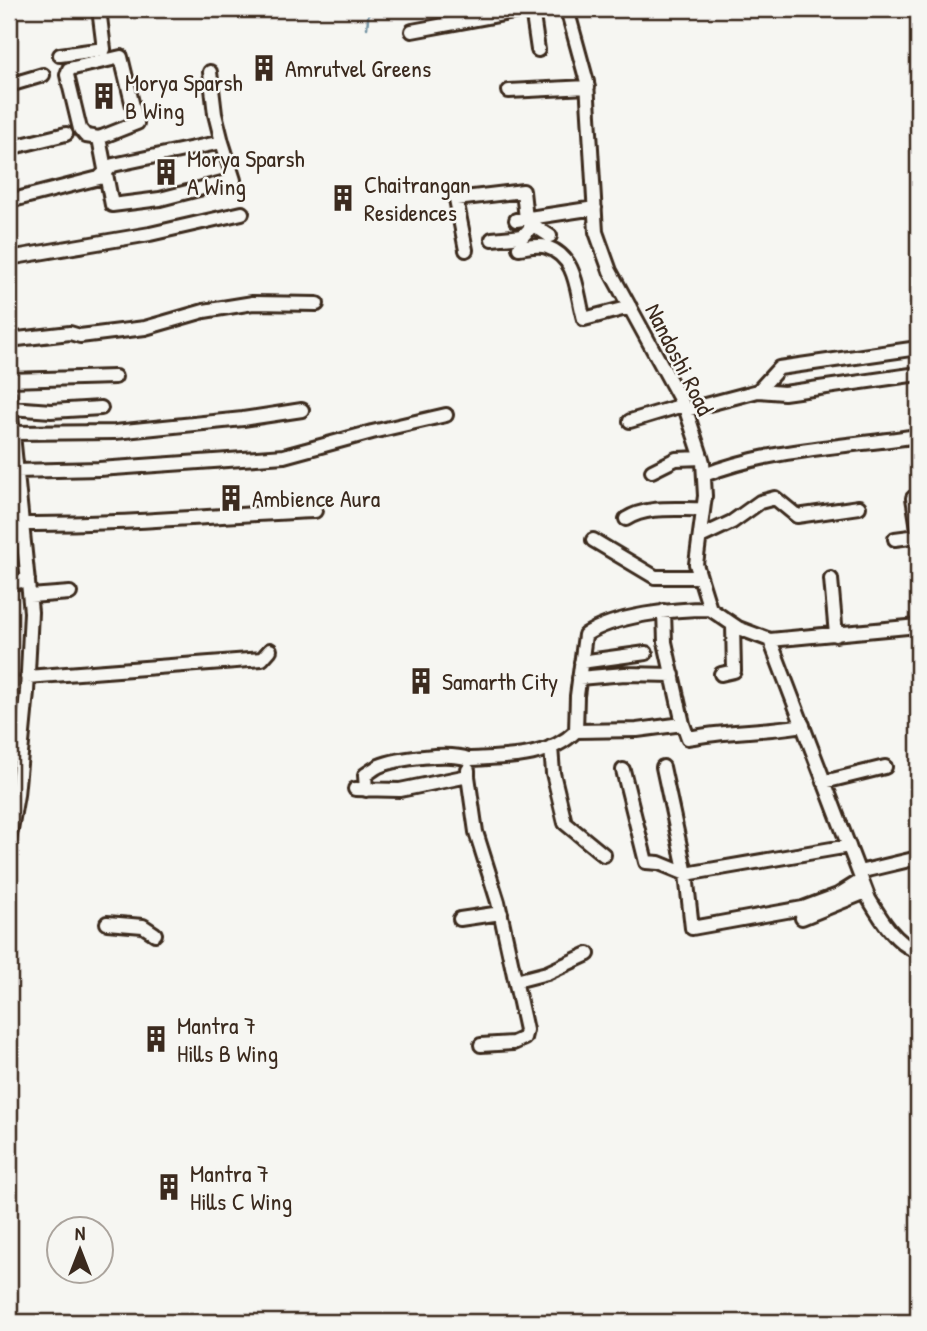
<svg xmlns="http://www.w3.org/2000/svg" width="927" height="1331" font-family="'Patrick Hand',sans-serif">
<rect width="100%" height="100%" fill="#f6f6f2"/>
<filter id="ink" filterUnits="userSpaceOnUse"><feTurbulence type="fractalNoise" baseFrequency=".0143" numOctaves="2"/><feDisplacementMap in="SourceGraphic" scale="14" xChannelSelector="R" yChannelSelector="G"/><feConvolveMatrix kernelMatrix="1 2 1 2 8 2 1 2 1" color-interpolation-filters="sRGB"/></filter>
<g filter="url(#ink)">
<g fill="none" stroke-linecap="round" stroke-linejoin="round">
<path stroke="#7594a4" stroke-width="2.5" d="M367 28 369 9"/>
<defs>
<path id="minor" d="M532 9 538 50
M567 9 587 82 596 232 610 271 686 410 703 462 705 496 696 564 710 609 738 628 770 640 869 899C881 919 895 943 918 952
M412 31 530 9
M60 55 104 49 99 9
M210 72 215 114 222 142
M9 85 43 75
M509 91 588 87
M9 148 66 134
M9 201 99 178 113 165 222 142 234 180 160 199 112 205 99 138 86 136 80 129 67 75 69 69 121 57 137 123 99 138
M516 220 595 208
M492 239 523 236 533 225 550 236
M519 248C527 247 539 244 547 247 578 258 576 292 584 319L630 307
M466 250 456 199 523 191 526 219 533 225
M9 258 150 234 242 213
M9 340 70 333 80 336 145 328 204 311 253 303 317 304
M9 380 115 377
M758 391 784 393 918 374
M9 395 31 612 27 692 17 795 9 841
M11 408 51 411 101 408
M686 410 758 391 779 368 918 348
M630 421 683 405
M12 433 115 432 243 419 302 410
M16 471 99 469 284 456 372 432 446 415
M652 471 676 459 702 458
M704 475C773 448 846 447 918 436
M913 498 918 528
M626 519C648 505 678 510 703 509
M21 524C119 525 217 515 315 511
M700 537 732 522 760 502 775 498 797 516 859 507
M895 539 918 536
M593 540 655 577H700
M831 579 836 635
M9 583 28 580
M30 596 70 593
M664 611 665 642 683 724
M770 640 918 626
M581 662 646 653
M721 674 734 671 733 625
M27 677 262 659 270 650
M579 678 625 674 673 675
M576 731 577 696 585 635C614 615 674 609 710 609
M551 747 553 773 565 823 604 855
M663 767 686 874 692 928 803 908 838 895 862 880
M623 770 646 862 659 863 686 874 849 846
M468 776 476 832 498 902 526 1030 524 1038 513 1043 481 1045
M824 782 885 767
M355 789 400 790 468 776V770
M366 790 365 775C370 772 375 768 379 766 398 758 450 752 468 759 505 757 548 759 576 731L637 730 683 724 688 738C726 730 765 732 803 725
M859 872 918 858
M802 918 866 892
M460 919 501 913
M107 923 143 926 155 934
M516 981 547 973 588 954"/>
</defs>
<use href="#minor" stroke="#3b2a1e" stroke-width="18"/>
<use href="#minor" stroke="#f6f6f2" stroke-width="12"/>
</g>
</g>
<defs>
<symbol id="building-bare" viewBox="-9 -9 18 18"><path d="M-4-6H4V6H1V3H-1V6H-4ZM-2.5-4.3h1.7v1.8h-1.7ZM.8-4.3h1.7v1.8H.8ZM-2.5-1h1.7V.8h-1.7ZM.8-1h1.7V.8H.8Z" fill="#3b2a1e" stroke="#f6f6f2" stroke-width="2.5" paint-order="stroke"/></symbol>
</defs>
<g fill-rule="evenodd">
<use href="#building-bare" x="245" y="49" width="38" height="38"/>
<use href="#building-bare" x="85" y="77" width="38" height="38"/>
<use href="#building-bare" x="147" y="153" width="38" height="38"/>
<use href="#building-bare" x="324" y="179" width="38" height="38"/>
<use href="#building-bare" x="212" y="479" width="38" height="38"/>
<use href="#building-bare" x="402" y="662" width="38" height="38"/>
<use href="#building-bare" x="137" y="1020" width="38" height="38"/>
<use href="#building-bare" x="150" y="1168" width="38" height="38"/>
</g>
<g text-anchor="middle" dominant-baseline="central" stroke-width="5" stroke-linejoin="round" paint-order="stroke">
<g font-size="24" fill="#3b2a1e" stroke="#f6f6f2" text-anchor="start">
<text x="285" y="68">Amrutvel Greens</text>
<text x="125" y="82">Morya Sparsh<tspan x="125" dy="28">B Wing</tspan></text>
<text x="187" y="158">Morya Sparsh<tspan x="187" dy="28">A Wing</tspan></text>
<text x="364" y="184">Chaitrangan<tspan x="364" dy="28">Residences</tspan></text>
<text x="252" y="498">Ambience Aura</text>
<text x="442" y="681">Samarth City</text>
<text x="177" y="1025">Mantra 7<tspan x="177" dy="28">Hills B Wing</tspan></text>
<text x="190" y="1173">Mantra 7<tspan x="190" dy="28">Hills C Wing</tspan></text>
</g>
<g font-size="24" fill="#3b2a1e" stroke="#f6f6f2">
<text transform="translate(680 359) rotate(63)">Nandoshi Road</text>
</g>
</g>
<rect width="927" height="1331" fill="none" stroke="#f6f6f2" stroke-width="35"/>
<rect x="18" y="18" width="892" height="1296" fill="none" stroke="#3b2a1e" stroke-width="2.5" filter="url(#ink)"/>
<g transform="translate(80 1250)"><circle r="33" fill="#f6f6f2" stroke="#aba49d" stroke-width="2"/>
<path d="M0-5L12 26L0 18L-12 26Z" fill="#3b2a1e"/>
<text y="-10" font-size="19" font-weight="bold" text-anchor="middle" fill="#3b2a1e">N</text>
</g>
</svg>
